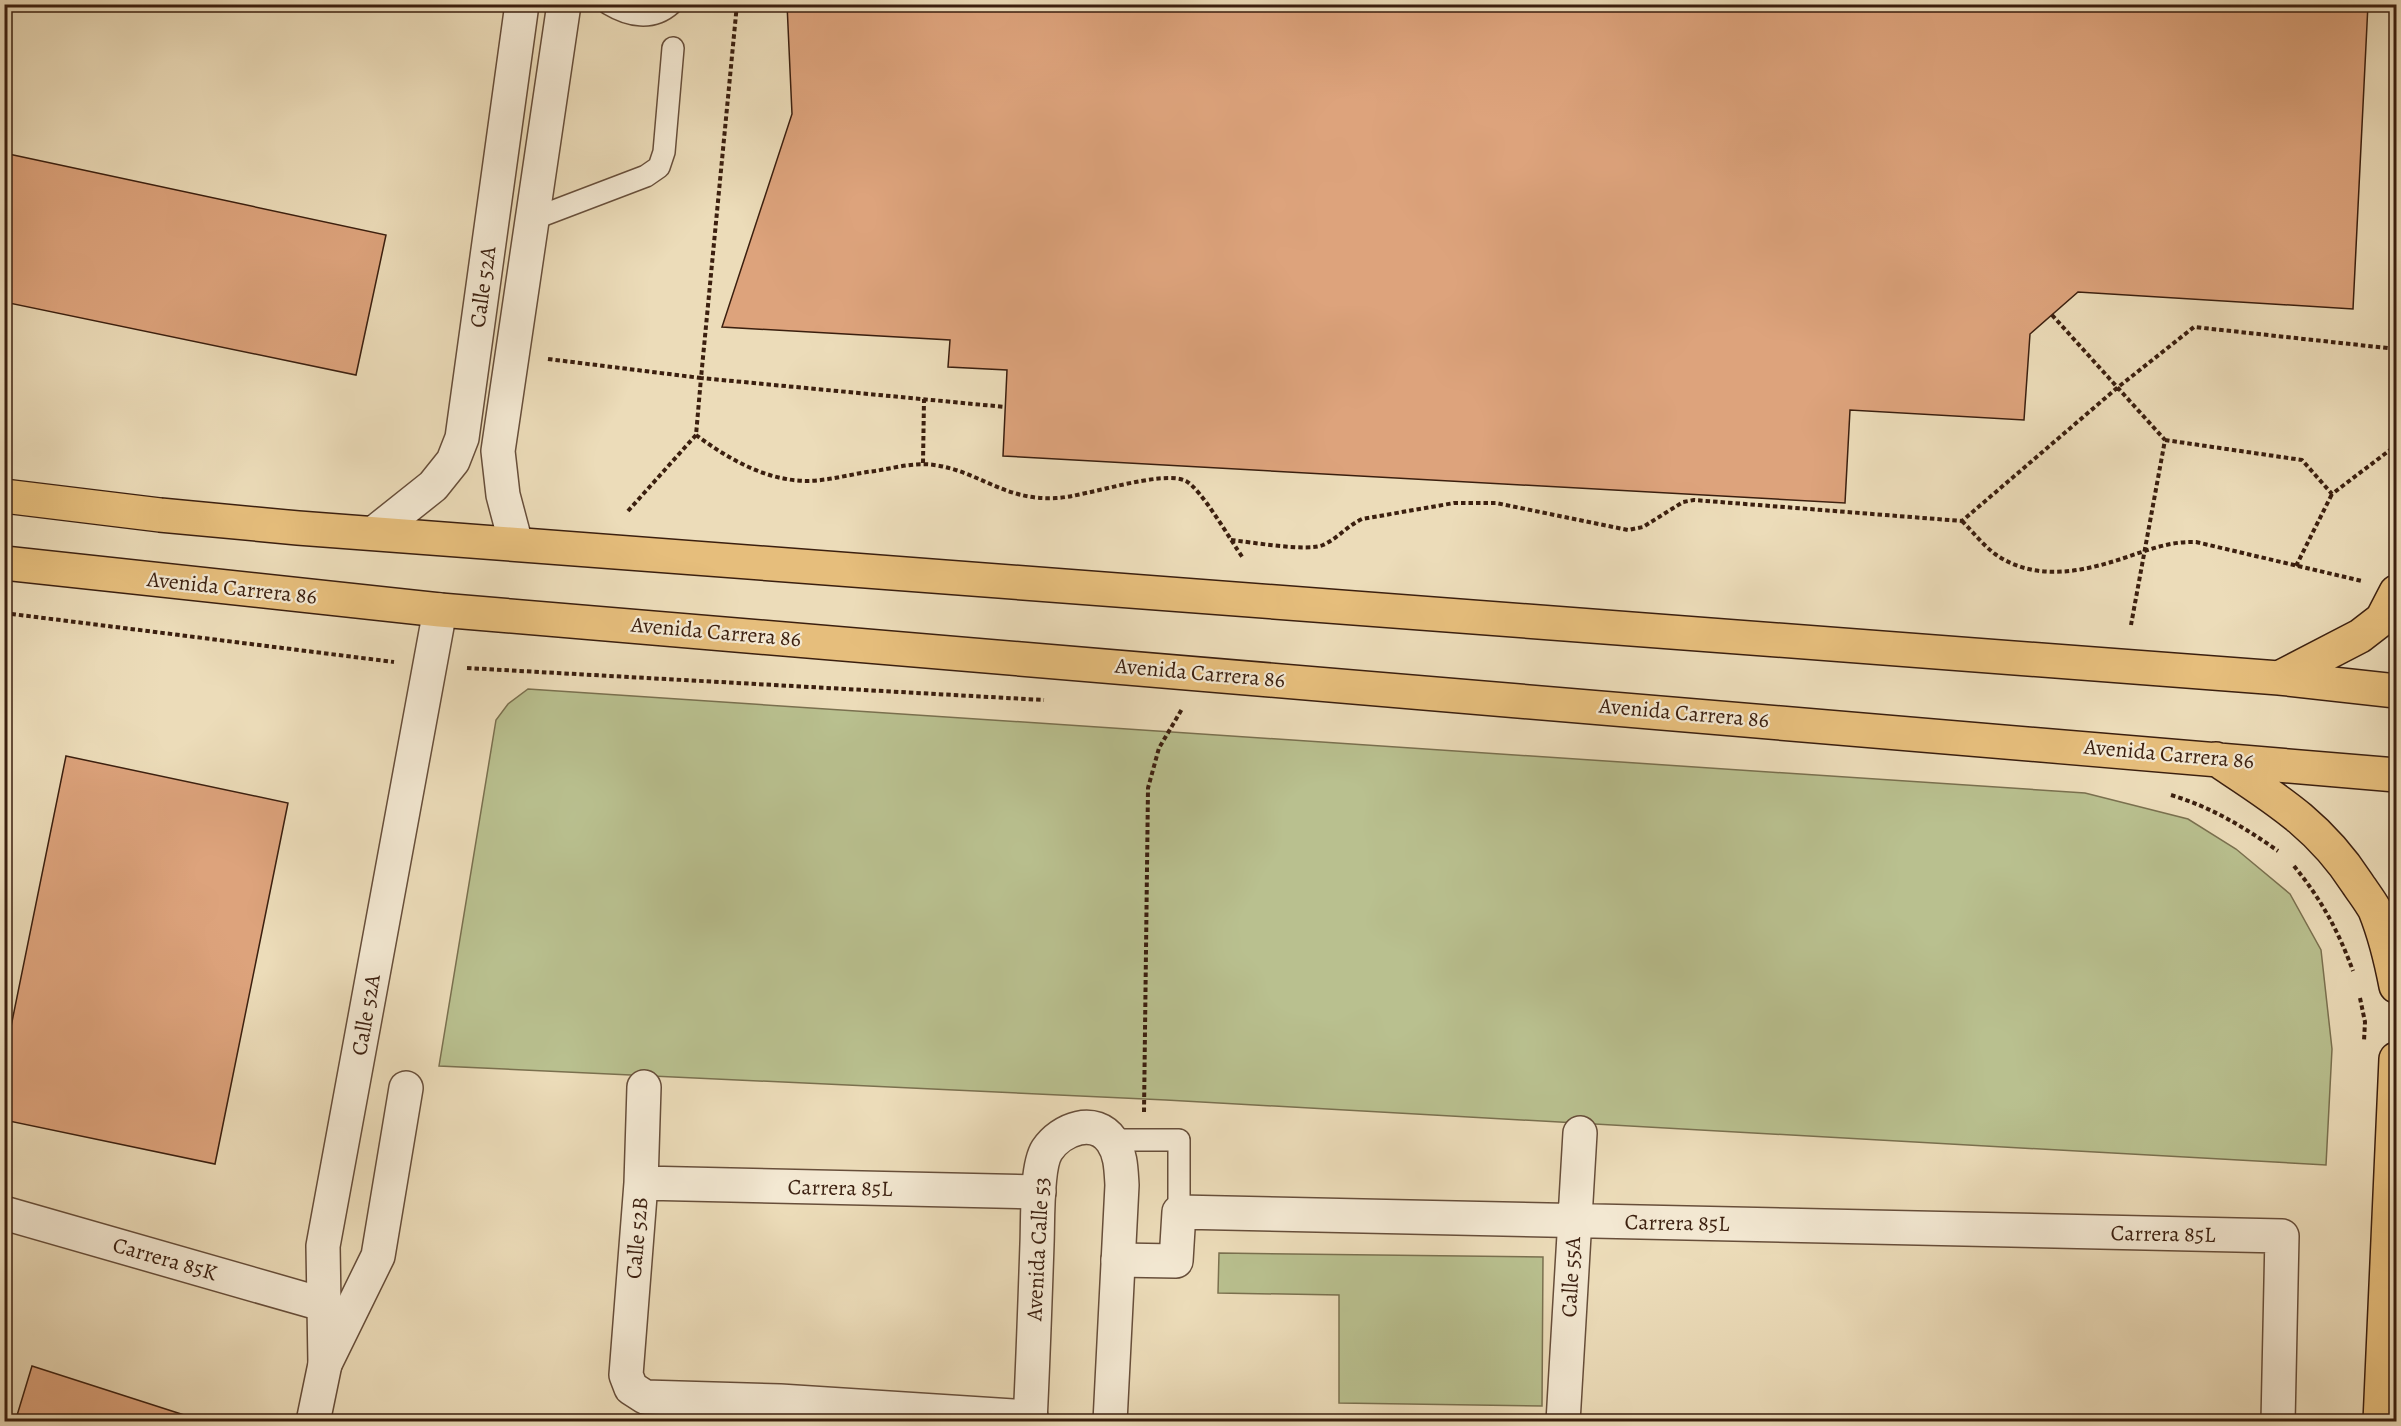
<svg xmlns="http://www.w3.org/2000/svg" width="2401" height="1426" font-family="Alegreya,serif">
<rect width="100%" height="100%" fill="#ecdcb9"/>
<filter id="stains"><feTurbulence type="fractalNoise" baseFrequency=".00333" numOctaves="4"/><feColorMatrix values="0 0 0 0 .2 0 0 0 0 .09 0 0 0 0 .02 0 0 0 .5 -.17"/></filter>
<radialGradient id="worn" r=".72"><stop offset=".6" stop-color="#630" stop-opacity="0"/><stop offset="1" stop-color="#630" stop-opacity=".3"/></radialGradient>
<path fill="#b9c08f" stroke="#7a704f" stroke-width="1.5" d="M528 689 2085 793 2188 819 2236 849 2290 894 2321 950 2332 1049 2326 1165 1166 1100 439 1066 496 720 508 704Z
M1219 1253 1543 1257 1542 1406 1339 1403V1295L1218 1293Z"/>
<path fill="#dda37c" stroke="#3b1f0f" stroke-width="1.5" d="M787 4H2368L2353 309 2078 292 2030 334 2024 420 1850 410 1845 503 1003 456 1007 370 948 367 950 340 722 327 792 114Z
M4 153 386 235 356 375 4 302Z
M66 756 288 803 215 1164 4 1120V1061Z
M32 1366 206 1422H15Z"/>
<g fill="none" stroke-linecap="round" stroke-linejoin="round">
<defs>
<path id="service" d="M609 4C629 16 652 21 671 4
M533 219 646 176 659 167 664 152 673 48
M1111 1140H1179V1212"/>
<path id="minor" d="M374 533 433 486 453 461 462 438 522 4
M516 544 503 495 498 451 564 4
M644 1087 641 1183 626 1375 631 1388 645 1397 780 1401 1031 1417
M641 1183 1039 1192
M4 1213 325 1305
M1118 1260 1176 1261 1179 1212 2282 1236 2278 1422
M325 1364 378 1256 406 1088
M1563 1422 1580 1133"/>
<path id="tertiary" d="M313 1422 325 1364 323 1246 440 610
M1030 1422C1033 1362 1035 1303 1037 1244 1038 1223 1036 1167 1047 1150 1061 1129 1095 1116 1112 1141 1121 1154 1121 1169 1122 1185L1110 1422"/>
<path id="primary" d="M4 496 160 515 298 528 2279 678 2396 691
M4 563 440 610 2396 775
M2279 678 2360 636 2382 619 2396 592
M2216 759C2273 797 2319 824 2357 883 2363 892 2370 901 2375 910 2385 935 2391 960 2396 986
M2380 1422 2396 1059"/>
</defs>
<use href="#service" stroke="#674e3a" stroke-width="24"/>
<use href="#minor" stroke="#674e3a" stroke-width="36"/>
<use href="#tertiary" stroke="#674e3a" stroke-width="36"/>
<use href="#primary" stroke="#3b1f0f" stroke-width="36"/>
<path stroke="#3b1f0f" stroke-width="4" stroke-dasharray="4.5 3" stroke-linecap="butt" d="M2052 315 2165 440 2131 625
M548 359 701 378 737 4
M696 435C731 461 775 486 821 480 839 478 857 473 875 471 894 468 915 462 934 465 979 471 1004 501 1056 498 1085 497 1162 469 1186 481 1202 490 1231 541 1243 558
M2165 440 2302 460 2332 494 2390 450
M923 463 924 399
M628 511 696 435 701 378 1005 407
M1962 521C1973 532 1983 545 1995 554 2035 582 2082 572 2124 558 2148 550 2170 541 2196 542L2362 581
M1231 540C1251 542 1307 552 1323 545 1337 539 1347 526 1362 519L1454 503H1496L1628 530 1643 527 1683 502 1694 500 1962 521 2117 388 2194 327 2396 349
M2296 566 2332 494
M4 613 394 662
M467 668 1044 700
M2171 795C2211 807 2244 827 2278 851
M2294 866C2321 899 2338 930 2353 971
M2360 998 2365 1022 2364 1041
M1144 1112 1148 788 1159 748 1182 709"/>
<use href="#service" stroke="#f3e8d2" stroke-width="21"/>
<use href="#minor" stroke="#f3e8d2" stroke-width="33"/>
<use href="#tertiary" stroke="#f3e8d2" stroke-width="33"/>
<use href="#primary" stroke="#e6be7c" stroke-width="33"/>
</g>
<g text-anchor="middle" dominant-baseline="central" stroke-width="4.5" stroke-linejoin="round" paint-order="stroke">
<g font-size="22" fill="#3b1f0f" stroke="#f3e8d2">
<text transform="translate(483 287) rotate(-82)">Calle 52A</text>
<text transform="translate(232 588) rotate(6)">Avenida Carrera 86</text>
<text transform="translate(716 632) rotate(5)">Avenida Carrera 86</text>
<text transform="translate(1200 673) rotate(5)">Avenida Carrera 86</text>
<text transform="translate(1684 713) rotate(5)">Avenida Carrera 86</text>
<text transform="translate(2169 754) rotate(5)">Avenida Carrera 86</text>
<text transform="translate(366 1015) rotate(-80)">Calle 52A</text>
<text transform="translate(840 1188) rotate(1)">Carrera 85L</text>
<text transform="translate(1677 1223) rotate(1)">Carrera 85L</text>
<text transform="translate(2163 1234) rotate(1)">Carrera 85L</text>
<text transform="translate(637 1238) rotate(-85)">Calle 52B</text>
<text transform="translate(1038 1249) rotate(-87)">Avenida Calle 53</text>
<text transform="translate(165 1259) rotate(16)">Carrera 85K</text>
<text transform="translate(1571 1277) rotate(-87)">Calle 55A</text>
</g>
</g>
<rect width="2401" height="1426" fill="none" stroke="#ecdcb9" stroke-width="24"/>
<rect x="6" y="6" width="2389" height="1414" fill="none" stroke="#3b1f0f" stroke-width="3"/>
<rect x="12" y="12" width="2377" height="1402" fill="none" stroke="#3b1f0f" stroke-width="1.5"/>
<rect width="100%" height="100%" filter="url(#stains)"/>
<rect width="100%" height="100%" fill="url(#worn)"/>
</svg>
